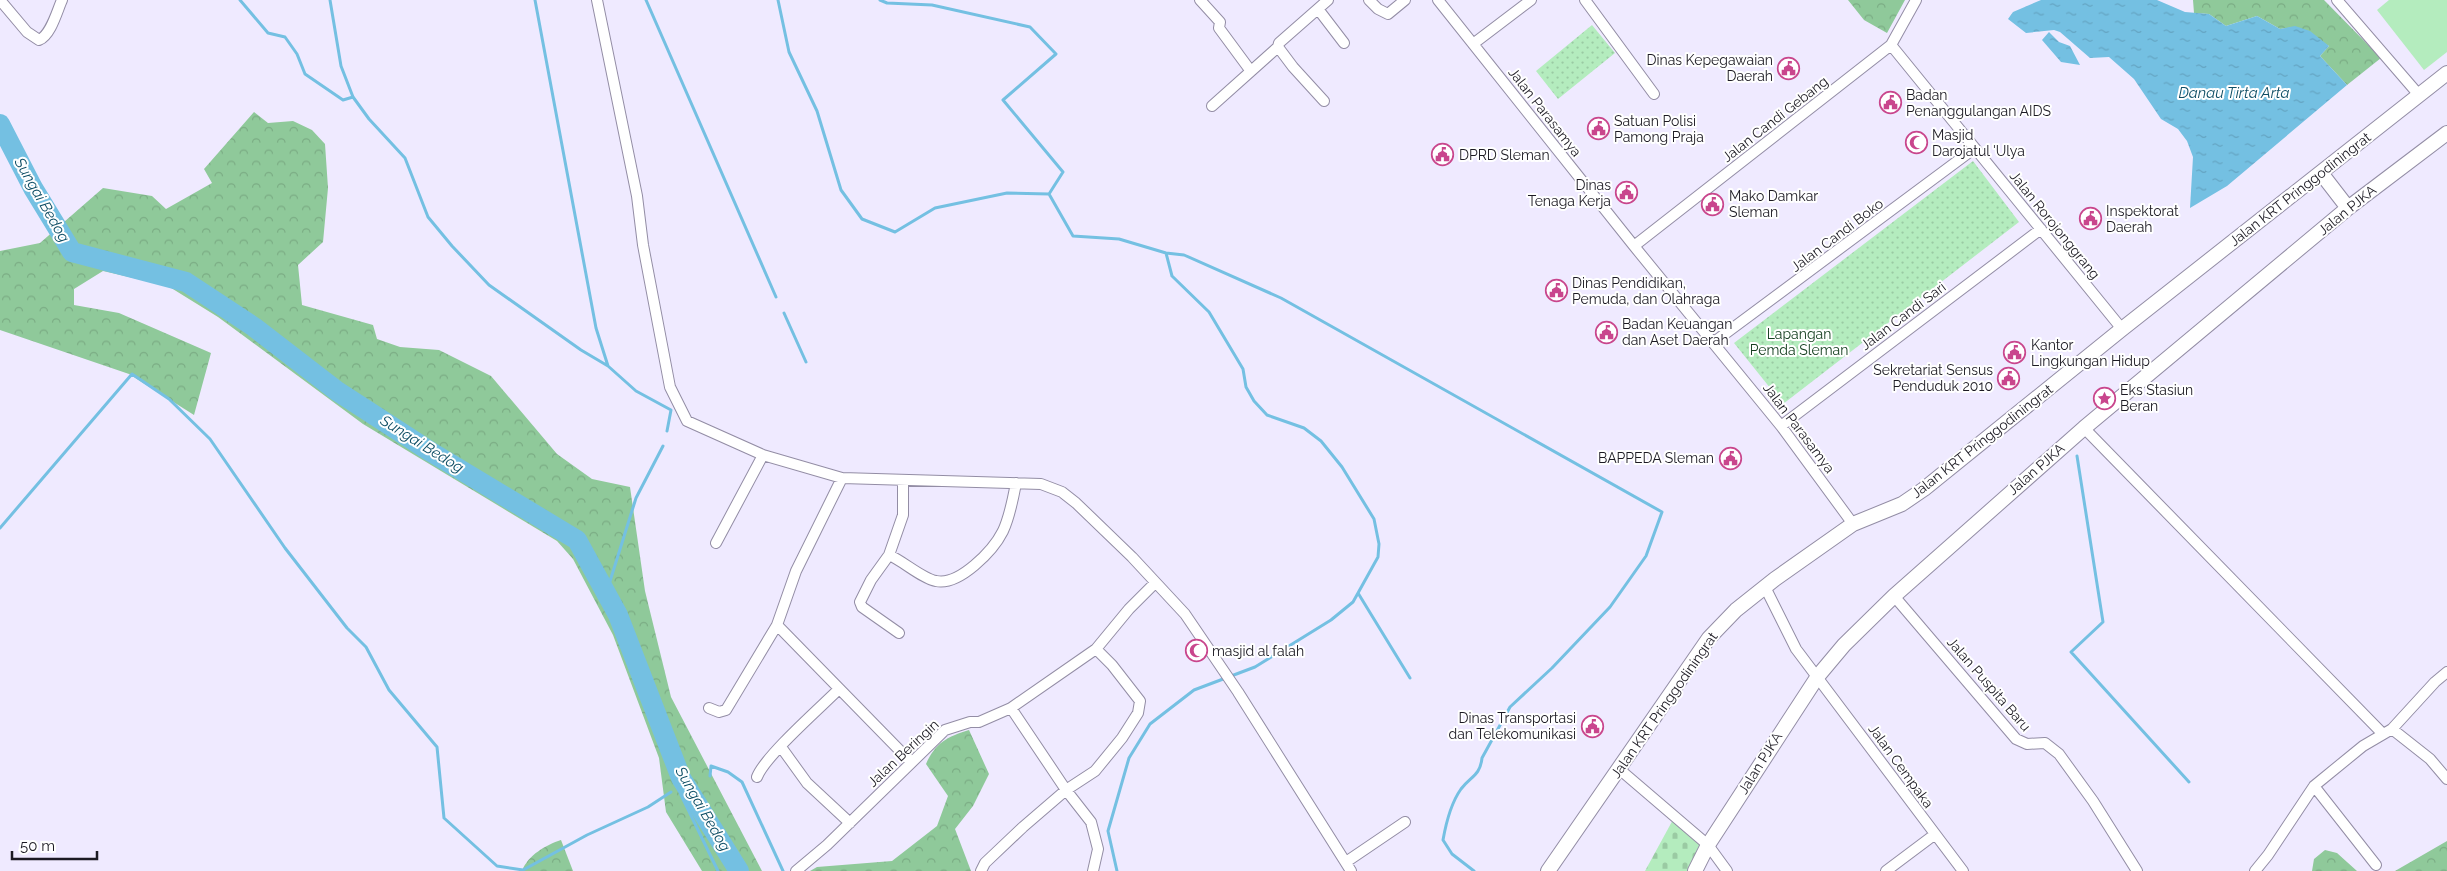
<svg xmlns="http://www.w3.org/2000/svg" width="2447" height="871" font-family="Raleway,sans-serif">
<defs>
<pattern id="grass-dots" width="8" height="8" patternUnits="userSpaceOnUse" patternTransform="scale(1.25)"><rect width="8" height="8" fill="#b4ecbe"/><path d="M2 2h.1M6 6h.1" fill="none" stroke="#9acaa3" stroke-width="1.8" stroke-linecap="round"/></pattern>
<pattern id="forest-crowns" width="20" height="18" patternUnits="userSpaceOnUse" patternTransform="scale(1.25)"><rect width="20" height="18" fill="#8fc99a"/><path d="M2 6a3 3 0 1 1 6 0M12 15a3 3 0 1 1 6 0" fill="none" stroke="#7bac84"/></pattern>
<pattern id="cemetery-stones" width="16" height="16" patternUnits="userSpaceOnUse" patternTransform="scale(1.25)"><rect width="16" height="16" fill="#b4ecbe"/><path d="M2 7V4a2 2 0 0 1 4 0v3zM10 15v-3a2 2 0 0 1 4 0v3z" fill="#9acaa3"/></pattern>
<pattern id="water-ripples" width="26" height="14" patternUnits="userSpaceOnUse" patternTransform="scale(1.25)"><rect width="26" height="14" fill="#74c0e2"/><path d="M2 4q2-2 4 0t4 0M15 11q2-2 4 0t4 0" fill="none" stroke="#64a4c2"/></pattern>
</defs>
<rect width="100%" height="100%" fill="#efeaff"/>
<path fill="url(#grass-dots)" d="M1592 25 1615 53 1558 99 1536 71Z
M1973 161 2019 222 1783 404 1734 343Z"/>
<path fill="url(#forest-crowns)" d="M1848 0H1905L1887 33 1864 20Z
M2193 0H2324L2381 58 2347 85 2320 56 2329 46 2295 27 2280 29 2257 16 2226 26 2209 14 2194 13Z
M254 112 268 123 293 121 312 130 325 144 328 188 323 242 298 265 302 305 373 325 377 339 400 347 439 350 491 376 557 454 592 479 630 487 645 591 671 697 762 871H702L666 812 659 758 613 635 573 559 557 541 363 424 218 317 168 286 103 271 74 289V305L119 313 211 353 194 415 129 374 0 330V251L40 243 103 188 152 196 166 209 212 183 204 169Z
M969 730 989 774 973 806 955 829 971 871H810L817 867 892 861 937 826 948 796 926 764C936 742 947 737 969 730Z
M561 840 573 871H522C528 855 546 845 561 840Z
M2447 841V871H2395Z
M2325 850 2337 853 2357 871H2312L2314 859Z"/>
<path fill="url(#cemetery-stones)" d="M1675 816 1708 845 1695 871H1645Z"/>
<path fill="#b4ecbe" d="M2389 0H2447V52L2424 70 2377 10Z"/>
<path fill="url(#water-ripples)" d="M2041 0H2157L2185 12 2209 14 2226 26 2257 16 2280 29 2295 26 2310 31 2329 46 2320 56 2347 85 2227 186 2190 208 2193 157 2187 141 2178 129 2161 119 2134 79 2109 57 2090 58 2060 32 2054 30 2026 33 2008 19 2013 12Z
M2049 32 2059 42 2070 46 2080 65 2061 62 2042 40Z"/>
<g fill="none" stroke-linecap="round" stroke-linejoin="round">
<path stroke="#74c0e2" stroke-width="3" d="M240 0 268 33 285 37 297 54 305 74 343 100 353 97
M330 0 341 66 353 97 369 119 405 158 428 217 452 246 489 285 581 350 608 366
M535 0 596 328 608 366 636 391 671 410 667 431
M646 0 776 297
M778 0 789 52 817 111 841 190 862 219 895 232 935 208 1007 193 1049 194 1073 236 1119 239 1166 253 1184 255 1281 298 1662 512 1646 556 1610 607 1552 668 1510 707 1482 758C1480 776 1471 776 1461 789 1451 803 1446 823 1443 840L1452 854 1474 871
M880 0 887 3 932 5 1030 27 1056 54 1003 100 1063 172 1049 194
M784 313 806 362
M2077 456 2103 622 2071 652 2189 782
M0 528 132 374 169 399 210 439 285 548 347 628 366 647 389 690 437 747 444 818 497 866 523 870 587 835 648 807 671 792
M1358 593 1410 678
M606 594 636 498 663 446
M710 776 711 766 728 772 742 782 783 871
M681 795 718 871
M1117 871 1108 831 1129 758 1150 724 1194 690 1255 667 1331 620 1353 602 1378 557 1379 544 1374 519 1342 467 1321 441 1304 428 1267 415 1254 401 1246 387 1243 369 1209 312 1172 276 1166 253"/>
<path stroke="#74c0e2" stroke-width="20" d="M0 124 33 188 72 252 186 282 254 327 337 391 431 452 577 540 618 615 681 778 739 871"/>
<defs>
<path id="street" d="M0 0 27 32 39 40C51 35 57 11 62 0
M597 0 637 196 643 245 670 387 687 421 763 455 842 478 1041 484 1062 492 1076 503 1132 557 1185 614 1238 692 1351 871
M1200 0 1220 22 1219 28 1250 70
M1369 0 1378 9 1388 14 1405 0
M1438 0 1634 246 1781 426 1853 524
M1585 0 1654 94
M2337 0 2419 95
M1318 9 1344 43
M1473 44 1531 0
M1891 45 2122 329
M1324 101 1293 67 1278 47 1279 43 1328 0
M1212 106 1278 47
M1634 246 1891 45 1916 0
M1714 342 1975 148
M1781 426 2041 229
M2084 428 2383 734
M842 478 796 571 777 625 911 762
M903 480V515L889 555C903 561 923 579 936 581 959 586 993 551 1003 531 1010 516 1013 499 1016 483
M716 543 763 455
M889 555 871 580 860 602 862 607 899 633
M1765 587 1796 649 1963 871
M1894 596 2016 739 2027 744 2045 743 2059 754 2093 801 2137 871
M709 708 719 712 726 710 777 625
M1011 708 1066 790 1091 822 1098 849 1093 871
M2392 729 2430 759 2447 779
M781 747 807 783 850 823
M1618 768 1708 845 1727 871
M757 777C765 756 821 707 839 689
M2314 786 2376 865
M1346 862 1405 822
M796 871 827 845 945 730 970 722H979L1011 708 1096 649 1129 609 1155 583
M981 871 985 863 1023 827 1066 790 1095 771 1122 738 1138 713 1140 701 1112 665 1096 649
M1886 871 1934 835
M2255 871 2268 855 2314 786 2363 746 2392 729 2435 682 2447 672"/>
<path id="secondary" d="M2321 173 2348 208
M1548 871 1709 638 1736 610 1775 579 1853 524 1902 504 1924 489 2122 329 2447 73
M1695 871 1708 845 1818 676 1844 645 1894 596 2084 428 2348 208 2447 133"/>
</defs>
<use href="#street" stroke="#938da5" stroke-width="12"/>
<use href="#secondary" stroke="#938da5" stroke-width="16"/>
<use href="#street" stroke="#fff" stroke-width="10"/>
<use href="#secondary" stroke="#fff" stroke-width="14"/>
</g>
<defs>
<symbol id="civic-ring" viewBox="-11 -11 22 22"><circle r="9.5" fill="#fff" stroke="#c9468d" stroke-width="1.5"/><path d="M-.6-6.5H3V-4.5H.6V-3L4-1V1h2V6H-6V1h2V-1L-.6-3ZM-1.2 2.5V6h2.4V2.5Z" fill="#c9468d"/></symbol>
<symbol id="mosque-ring" viewBox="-11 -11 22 22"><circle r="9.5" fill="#fff" stroke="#c9468d" stroke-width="1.5"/><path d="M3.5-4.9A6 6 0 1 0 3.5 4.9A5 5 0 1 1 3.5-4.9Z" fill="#c9468d"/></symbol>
<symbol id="sight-ring" viewBox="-11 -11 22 22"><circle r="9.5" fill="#fff" stroke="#c9468d" stroke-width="1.5"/><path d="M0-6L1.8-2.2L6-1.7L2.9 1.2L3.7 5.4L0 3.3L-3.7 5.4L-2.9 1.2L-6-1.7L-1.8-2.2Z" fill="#c9468d"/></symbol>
</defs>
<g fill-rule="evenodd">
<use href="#civic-ring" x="1776" y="56" width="25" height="25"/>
<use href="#civic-ring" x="1878" y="90" width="25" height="25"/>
<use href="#civic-ring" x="1586" y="116" width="25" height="25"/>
<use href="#mosque-ring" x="1904" y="130" width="25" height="25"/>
<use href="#civic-ring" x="1430" y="142" width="25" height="25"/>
<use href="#civic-ring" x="1614" y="180" width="25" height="25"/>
<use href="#civic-ring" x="1700" y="192" width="25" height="25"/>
<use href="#civic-ring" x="2078" y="206" width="25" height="25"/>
<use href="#civic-ring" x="1544" y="278" width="25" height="25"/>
<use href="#civic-ring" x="1594" y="320" width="25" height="25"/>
<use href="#civic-ring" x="2002" y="340" width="25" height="25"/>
<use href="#civic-ring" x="1996" y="366" width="25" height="25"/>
<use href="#sight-ring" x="2092" y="386" width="25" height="25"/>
<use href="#civic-ring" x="1718" y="446" width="25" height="25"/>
<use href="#mosque-ring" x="1184" y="638" width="25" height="25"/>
<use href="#civic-ring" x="1580" y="714" width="25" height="25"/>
</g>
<g text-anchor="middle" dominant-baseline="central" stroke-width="4" stroke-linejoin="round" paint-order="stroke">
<g font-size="14" fill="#1c1a23" stroke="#fff" text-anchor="start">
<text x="1773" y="60" text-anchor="end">Dinas Kepegawaian<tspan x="1773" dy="16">Daerah</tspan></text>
<text x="1906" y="95">Badan<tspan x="1906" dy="16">Penanggulangan AIDS</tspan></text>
<text x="1614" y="121">Satuan Polisi<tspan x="1614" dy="16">Pamong Praja</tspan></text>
<text x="1932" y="135">Masjid<tspan x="1932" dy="16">Darojatul 'Ulya</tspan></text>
<text x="1459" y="155">DPRD Sleman</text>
<text x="1611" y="185" text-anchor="end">Dinas<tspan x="1611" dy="16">Tenaga Kerja</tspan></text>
<text x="1729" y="196">Mako Damkar<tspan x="1729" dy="16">Sleman</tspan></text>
<text x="2106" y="211">Inspektorat<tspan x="2106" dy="16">Daerah</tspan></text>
<text x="1572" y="283">Dinas Pendidikan,<tspan x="1572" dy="16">Pemuda, dan Olahraga</tspan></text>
<text x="1622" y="324">Badan Keuangan<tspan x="1622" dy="16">dan Aset Daerah</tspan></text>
<text x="2031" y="345">Kantor<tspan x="2031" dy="16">Lingkungan Hidup</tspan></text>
<text x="1993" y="370" text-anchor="end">Sekretariat Sensus<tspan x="1993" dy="16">Penduduk 2010</tspan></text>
<text x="2120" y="390">Eks Stasiun<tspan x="2120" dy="16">Beran</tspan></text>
<text x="1714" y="458" text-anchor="end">BAPPEDA Sleman</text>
<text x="1212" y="651">masjid al falah</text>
<text x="1576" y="718" text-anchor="end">Dinas Transportasi<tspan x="1576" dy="16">dan Telekomunikasi</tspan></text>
</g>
<g font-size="14" fill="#1c1a23" stroke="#fff">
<text transform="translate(1545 112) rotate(52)">Jalan Parasamya</text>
<text transform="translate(1775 119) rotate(-38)">Jalan Candi Gebang</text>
<text transform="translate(2300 189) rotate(-38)">Jalan KRT Pringgodiningrat</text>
<text transform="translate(2347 210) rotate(-39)">Jalan PJKA</text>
<text transform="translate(2055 225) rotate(51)">Jalan Rorojonggrang</text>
<text transform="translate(1837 235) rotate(-37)">Jalan Candi Boko</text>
<text transform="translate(1903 316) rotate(-37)">Jalan Candi Sari</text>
<text transform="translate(1799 428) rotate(53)">Jalan Parasamya</text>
<text transform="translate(1982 441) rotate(-38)">Jalan KRT Pringgodiningrat</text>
<text transform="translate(2036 469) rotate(-41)">Jalan PJKA</text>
<text transform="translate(1989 684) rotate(49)">Jalan Puspita Baru</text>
<text transform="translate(1664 705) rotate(-55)">Jalan KRT Pringgodiningrat</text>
<text transform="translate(903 753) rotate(-43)">Jalan Beringin</text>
<text transform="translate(1760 763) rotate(-58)">Jalan PJKA</text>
<text transform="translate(1901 766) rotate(54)">Jalan Cempaka</text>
</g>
<g font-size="14" fill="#164021" stroke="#fff">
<text x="1799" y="334">Lapangan<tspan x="1799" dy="16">Pemda Sleman</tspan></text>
</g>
<g font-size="15" font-style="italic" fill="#0e4e65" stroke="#fff">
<text x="2234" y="93">Danau Tirta Arta</text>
<text transform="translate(42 200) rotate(60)">Sungai Bedog</text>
<text transform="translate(422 444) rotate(32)">Sungai Bedog</text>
<text transform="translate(703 809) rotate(60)">Sungai Bedog</text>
</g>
</g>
<path d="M12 851v8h85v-8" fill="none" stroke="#1c1a23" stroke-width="2.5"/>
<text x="20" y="851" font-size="15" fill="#1c1a23" stroke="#ffffff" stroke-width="4" paint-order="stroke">50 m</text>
</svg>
